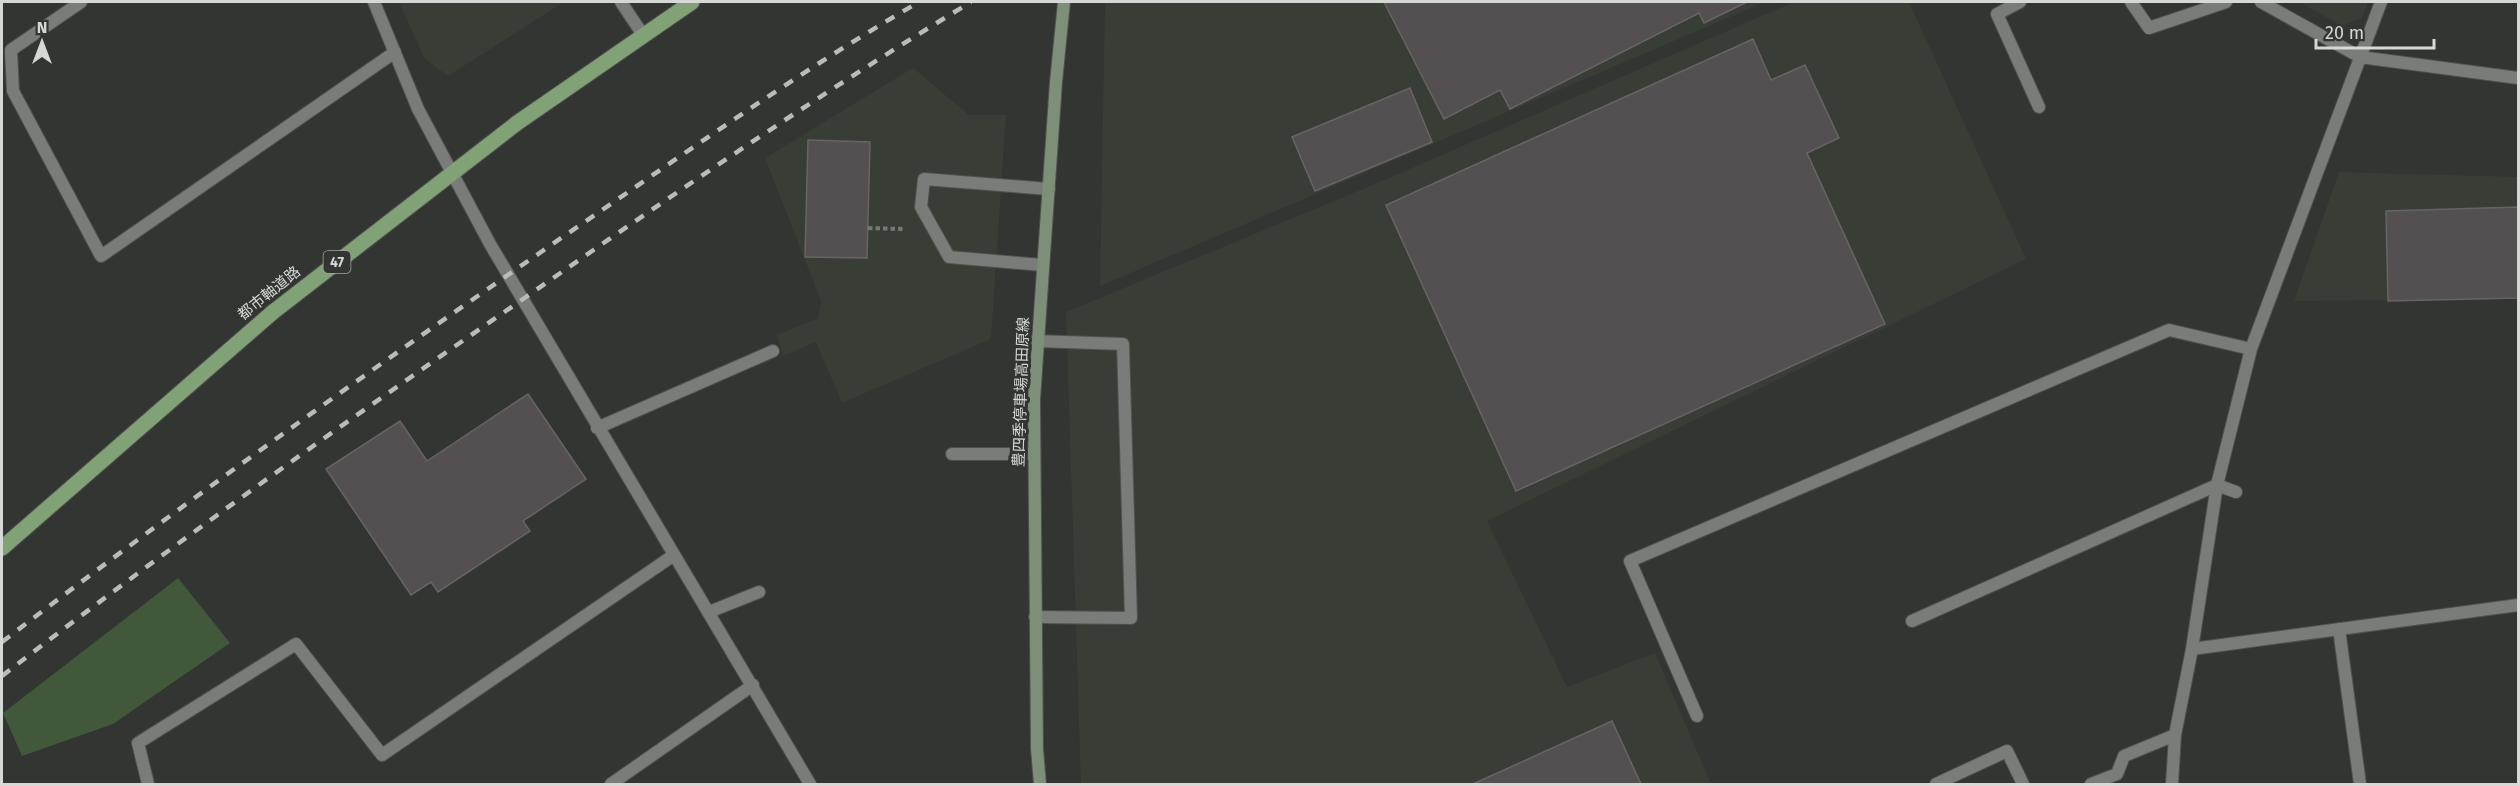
<svg xmlns="http://www.w3.org/2000/svg" width="2520" height="786" font-family="'Fira Sans','Noto Sans JP',sans-serif">
<rect width="100%" height="100%" fill="#323532"/>
<path fill="#383e36" d="M399 2H564L448 76 424 58Z
M1105 2H1765L1100 286Z
M1794 2H1909L2026 259 1487 521 1567 687 1655 653 1711 784H1081L1066 312 1375 184Z
M2299 2H2368L2362 18 2342 26Z
M913 68 969 115H1006L991 339 842 403 816 342 783 356 777 335 818 318 821 301 765 158Z
M2339 172 2518 177V299L2294 301Z"/>
<path fill="#41583b" d="M178 578 230 643 113 724 22 756 3 713Z"/>
<path fill="#544f51" stroke="#686466" stroke-width="1.5" d="M1384 2H1747L1704 23 1699 13 1510 109 1500 90 1444 119Z
M1753 39 1771 80 1805 65 1839 138 1807 153 1885 324 1516 491 1386 205Z
M1410 88 1432 142 1315 191 1292 137Z
M808 140 870 142 867 258 805 257Z
M2518 207V298L2388 301 2386 211Z
M528 394 586 479 523 521 530 531 438 592 431 582 411 595 326 469 400 421 427 461Z
M1612 721 1641 784H1473Z"/>
<g fill="none" stroke-linecap="round" stroke-linejoin="round">
<defs>
<path id="service" d="M621 2 643 35
M1042 265 949 257 921 207 924 179 1049 189
M952 454H1033
M2217 485 2236 492
M709 612 759 592
M1035 617 1131 618 1123 344 1036 341"/>
<path id="minor" d="M81 2 11 50 13 91 101 256 395 52
M374 2 418 109 490 244 810 784
M2020 2 1997 14 2039 107
M2131 2 2149 28 2226 2
M2261 2 2360 57 2518 78
M597 428 773 351
M1912 621 2217 485
M2339 629 2360 784
M2192 649 2518 605
M1697 716 1630 561 2169 330 2251 349
M148 784 138 743 296 644 382 755 674 555
M611 784 753 685
M1936 784 2007 751 2023 784
M2091 784 2117 774 2124 756 2175 735
M2172 784 2175 735 2192 649 2217 485 2251 349 2381 2"/>
<path id="secondary" d="M1040 784 1037 749 1034 400 1056 82 1064 2"/>
<path id="primary" d="M2 548 273 312 517 123 692 2"/>
</defs>
<use href="#service" stroke="#4f514f" stroke-width="14"/>
<use href="#minor" stroke="#4f514f" stroke-width="14"/>
<use href="#secondary" stroke="#4f514f" stroke-width="14"/>
<use href="#primary" stroke="#4f514f" stroke-width="17"/>
<path stroke="#767876" stroke-width="4" stroke-dasharray="4.5 3" stroke-linecap="butt" d="M868 228 903 229"/>
<use href="#service" stroke="#7a7c79" stroke-width="12"/>
<use href="#minor" stroke="#7a7c79" stroke-width="12"/>
<use href="#secondary" stroke="#7d8f78" stroke-width="12"/>
<use href="#primary" stroke="#81a177" stroke-width="15"/>
<path stroke="#babcba" stroke-width="4.5" stroke-dasharray="10 10" stroke-linecap="butt" d="M2 642C186 501 376 366 567 234 683 155 798 72 919 2
M2 676C173 544 348 420 526 297 672 195 819 94 971 2"/>
</g>
<g text-anchor="middle" dominant-baseline="central" stroke-width="6" stroke-linejoin="round" paint-order="stroke">
<rect fill="#323532" stroke="#a5a7a5" stroke-width="1.5" x="323.5" y="251" width="27" height="22" rx="4.5"/>
<g font-size="14" font-weight="bold" fill="#d6d8d6">
<text x="337" y="262">47</text>
</g>
<g font-size="15" fill="#d6d8d6" stroke="#323532">
<text transform="translate(269 293) rotate(-39)">都市軸道路</text>
<text transform="translate(1021 392) rotate(-88)">豊四季停車場高田原線</text>
</g>
</g>
<rect width="2520" height="786" fill="none" stroke="#d6d8d6" stroke-width="6"/>
<g transform="translate(42 42)" stroke="#323532" stroke-width="4.5" paint-order="stroke">
<path d="M0-4.5L10 22L0 15L-10 22Z" fill="#d6d8d6"/>
<text y="-9" font-size="16" font-weight="bold" text-anchor="middle" fill="#d6d8d6">N</text>
</g>
<path d="M2316 39v9h118v-9" fill="none" stroke="#d6d8d6" stroke-width="3"/>
<text x="2325" y="39" font-size="18" fill="#d6d8d6" stroke="#323532" stroke-width="4.5" paint-order="stroke">20 m</text>
</svg>
